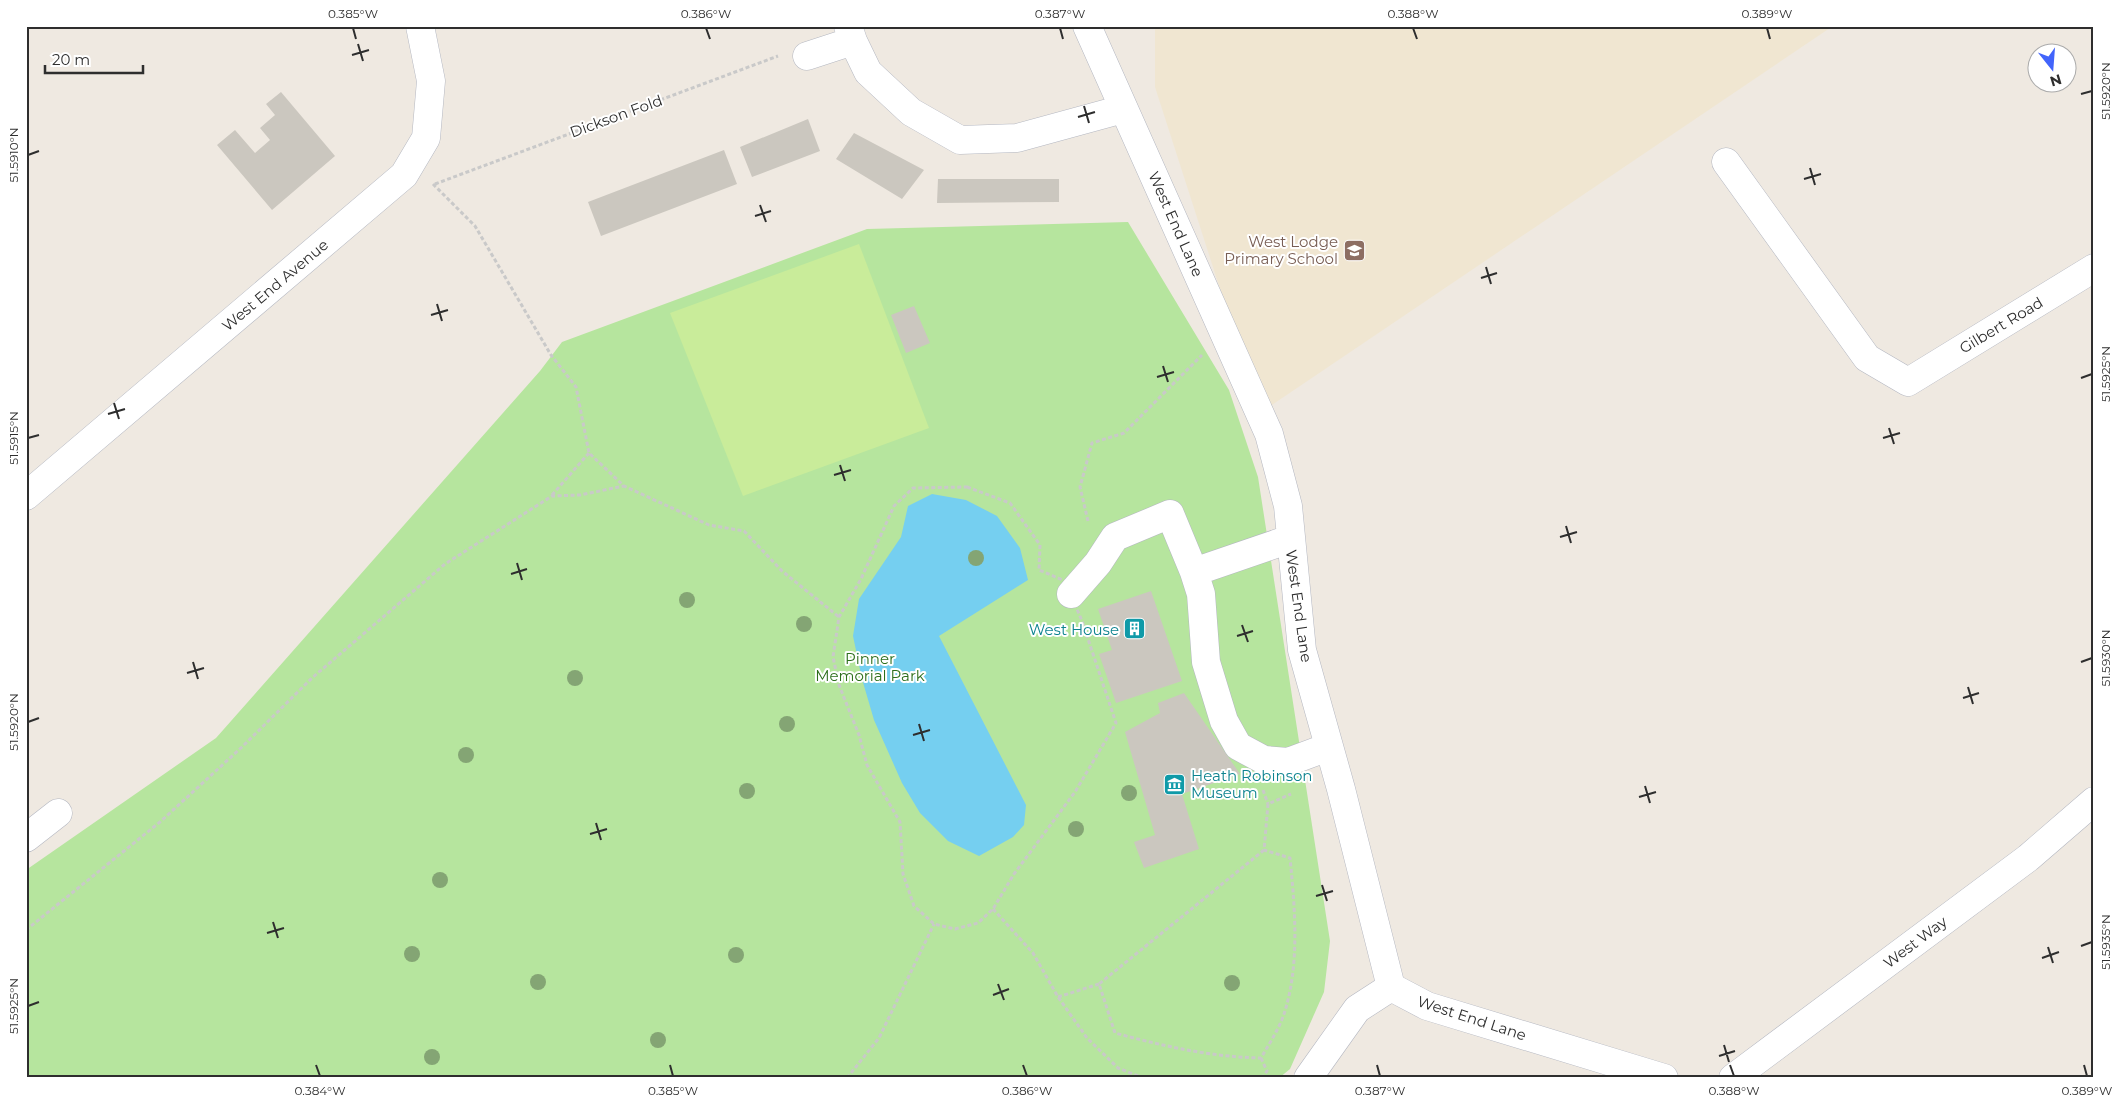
<svg xmlns="http://www.w3.org/2000/svg" width="2120" height="1104" font-family="Montserrat,sans-serif">
<rect width="100%" height="100%" fill="#efe9e1"/>
<path fill="#f0e6d1" d="M1155 26H1829L1830 28 1260 413 1155 87Z"/>
<path fill="#b6e59e" d="M1128 222 1229 390 1258 477 1330 941 1324 992 1290 1069 1279 1078H26V870L216 738 540 371 562 342 867 229Z"/>
<path fill="#c9ec9a" d="M859 244 929 428 743 496 670 313Z"/>
<path fill="#75cff0" d="M932 494 966 500 997 516 1020 548 1028 580 939 636 1026 805 1024 825 1013 837 979 856 948 841 920 813 902 783 874 720 862 679 853 636 859 599 901 537 908 506Z"/>
<path fill="#cbc7bf" d="M281 92 335 156 272 210 217 145 235 130 255 153 270 140 260 128 275 115 266 104Z
M808 119 820 151 752 177 740 147Z
M854 133 924 170 902 199 836 159Z
M724 150 737 184 601 236 588 202Z
M938 179H1059V202L937 203Z
M914 306 930 343 906 353 891 315Z
M1151 591 1182 681 1116 703 1099 654 1112 650 1098 609Z
M1184 693 1240 774 1182 794 1199 849 1144 868 1134 842 1155 835 1125 732 1160 713 1158 703Z"/>
<g fill="none" stroke-linecap="round" stroke-linejoin="round">
<defs>
<path id="minor" d="M848 26 853 41 868 72 911 112 960 140 1017 138 1123 109
M1087 26 1269 434 1288 506 1302 650 1341 789 1391 987 1427 1006 1664 1078
M807 56 853 41
M1726 162 1867 358 1908 382 2094 268
M26 496 404 175 426 138 431 81 420 26
M1194 572 1201 594 1206 662 1224 721 1238 746 1264 760 1288 762 1328 747
M1071 594 1098 563 1115 537 1170 514 1194 572 1290 539
M26 838 58 813
M1308 1078 1357 1009 1391 987
M1733 1078 2028 858 2094 801"/>
</defs>
<use href="#minor" stroke="#b4b7c1" stroke-width="29"/>
<path stroke="#c9c9c9" stroke-width="3" stroke-dasharray="4 2.5" stroke-linecap="butt" d="M433 184 475 226 551 355 576 387 589 453 624 486 709 525 744 531 782 571 839 617
M435 184 778 56
M967 487 1010 503 1040 545 1039 570 1065 581 1082 621 1116 723 1075 792 1014 874 993 909 978 923 955 929 934 924 914 906 903 874 900 822 867 765 859 735 839 685 833 657 839 617 861 579 894 506 913 488Z
M552 495 589 453
M1088 521 1080 487 1092 443 1124 433 1202 355
M1263 790 1268 804
M1264 850 1099 984 1115 1033C1163 1046 1211 1057 1261 1058 1269 1044 1279 1029 1284 1014 1300 965 1295 908 1290 858L1264 850 1268 804 1291 794
M993 909 1033 953 1058 997 1087 1038 1118 1068 1143 1078
M26 930 160 822 242 747 312 678 445 564 552 496 580 495 624 486
M1058 997 1099 984
M1261 1058 1267 1071 1262 1078
M847 1078 879 1038 934 924"/>
<use href="#minor" stroke="#fff" stroke-width="28"/>
</g>
<g fill="#84a574">
<circle cx="976" cy="558" r="8"/>
<circle cx="687" cy="600" r="8"/>
<circle cx="804" cy="624" r="8"/>
<circle cx="575" cy="678" r="8"/>
<circle cx="787" cy="724" r="8"/>
<circle cx="466" cy="755" r="8"/>
<circle cx="747" cy="791" r="8"/>
<circle cx="1129" cy="793" r="8"/>
<circle cx="1076" cy="829" r="8"/>
<circle cx="440" cy="880" r="8"/>
<circle cx="412" cy="954" r="8"/>
<circle cx="736" cy="955" r="8"/>
<circle cx="538" cy="982" r="8"/>
<circle cx="1232" cy="983" r="8"/>
<circle cx="658" cy="1040" r="8"/>
<circle cx="432" cy="1057" r="8"/>
</g>
<path fill="none" stroke="#2e2e2e" stroke-width="2" d="M353 28 356 39M706 28 710 39M1060 28 1063 39M1413 28 1417 39M1767 28 1770 39M358 44 363 61M352 55 369 50M2081 94 2092 91M1084 106 1089 123M1078 117 1095 112M28 155 39 151M1810 168 1815 185M1804 179 1821 174M760 205 766 222M755 216 771 211M1486 267 1491 284M1481 278 1497 273M437 304 442 321M431 315 448 310M1163 366 1168 382M1157 377 1174 372M2081 378 2092 374M114 403 119 419M108 414 125 409M1889 428 1894 444M28 438 39 435M1883 438 1900 433M840 465 845 481M834 475 851 470M1566 526 1571 543M1560 537 1577 532M517 563 522 580M511 574 527 569M1242 625 1248 642M1237 636 1253 631M193 662 198 679M2081 662 2092 658M187 673 204 668M1968 687 1973 704M1963 698 1979 693M28 722 39 718M919 724 924 741M913 735 930 730M1645 786 1650 803M1639 797 1656 792M596 823 601 840M590 834 607 829M1322 885 1327 901M1316 896 1333 891M273 922 278 938M267 933 284 928M2081 946 2092 942M2048 947 2053 963M2042 958 2059 952M998 984 1004 1000M993 995 1009 989M28 1006 39 1002M1724 1045 1729 1062M1719 1056 1735 1051M316 1065 320 1076M670 1065 673 1076M1023 1065 1027 1076M1377 1065 1380 1076M1730 1065 1734 1076M2084 1065 2087 1076"/>
<defs>
<symbol id="school-square" viewBox="-11 -11 22 22"><rect x="-9" y="-9" width="18" height="18" rx="4" fill="#8d6e63" stroke="#fff"/><path d="M0-5L7-2L0 1L-7-2ZM-4 1L0 2.5L4 1V4Q0 6-4 4Z" fill="#fff"/></symbol>
<symbol id="building-square" viewBox="-11 -11 22 22"><rect x="-9" y="-9" width="18" height="18" rx="4" fill="#0f9aa8" stroke="#fff"/><path d="M-4-6H4V6H1V3H-1V6H-4ZM-2.5-4.3h1.7v1.8h-1.7ZM.8-4.3h1.7v1.8H.8ZM-2.5-1h1.7V.8h-1.7ZM.8-1h1.7V.8H.8Z" fill="#fff"/></symbol>
<symbol id="museum-square" viewBox="-11 -11 22 22"><rect x="-9" y="-9" width="18" height="18" rx="4" fill="#0f9aa8" stroke="#fff"/><path d="M0-6L6-3V-2H-6V-3ZM-5-1h2V3h-2ZM-1-1h2V3h-2ZM3-1h2V3H3ZM-6 4H6V6H-6Z" fill="#fff"/></symbol>
</defs>
<g fill-rule="evenodd">
<use href="#school-square" x="1342" y="238" width="25" height="25"/>
<use href="#building-square" x="1122" y="616" width="25" height="25"/>
<use href="#museum-square" x="1162" y="772" width="25" height="25"/>
</g>
<g text-anchor="middle" dominant-baseline="central" stroke-width="4" stroke-linejoin="round" paint-order="stroke">
<g font-size="15" fill="#2e2e2e" stroke="#fff">
<text transform="translate(616 116) rotate(-20)">Dickson Fold</text>
<text transform="translate(1176 224) rotate(66)">West End Lane</text>
<text transform="translate(275 285) rotate(-40)">West End Avenue</text>
<text transform="translate(2001 325) rotate(-31)">Gilbert Road</text>
<text transform="translate(1299 606) rotate(82)">West End Lane</text>
<text transform="translate(1915 942) rotate(-37)">West Way</text>
<text transform="translate(1472 1018) rotate(18)">West End Lane</text>
</g>
<g font-size="15" fill="#785e54" stroke="#fff" text-anchor="end">
<text x="1338" y="241">West Lodge<tspan x="1338" dy="17">Primary School</tspan></text>
</g>
<g font-size="15" fill="#0d838f" stroke="#fff" text-anchor="end">
<text x="1119" y="629">West House</text>
<text x="1191" y="775" text-anchor="start">Heath Robinson<tspan x="1191" dy="17">Museum</tspan></text>
</g>
<g font-size="15" fill="#2c6e1b" stroke="#fff">
<text x="870" y="658">Pinner<tspan x="870" dy="17">Memorial Park</tspan></text>
</g>
</g>
<rect width="2120" height="1104" fill="none" stroke="#ffffff" stroke-width="55"/>
<g transform="translate(2052 68) rotate(163)"><circle r="24" fill="#ffffff" stroke="#ababab"/>
<path d="M0-4L9 19L0 12L-9 19Z" fill="#4264fb"/>
<text y="-8" font-size="14" font-weight="bold" text-anchor="middle" fill="#2e2e2e">N</text>
</g>
<path d="M45 65v8h98v-8" fill="none" stroke="#2e2e2e" stroke-width="2.5"/>
<text x="52" y="65" font-size="15" fill="#2e2e2e" stroke="#ffffff" stroke-width="4" paint-order="stroke">20 m</text>
<rect x="28" y="28" width="2064" height="1048" fill="none" stroke="#2e2e2e" stroke-width="2"/>
<g font-size="12" text-anchor="middle" fill="#2e2e2e">
<text x="353" y="18">0.385°W</text>
<text x="706" y="18">0.386°W</text>
<text x="1060" y="18">0.387°W</text>
<text x="1413" y="18">0.388°W</text>
<text x="1767" y="18">0.389°W</text>
<text transform="translate(2106 91) rotate(-90)" y="4">51.5920°N</text>
<text transform="translate(14 155) rotate(-90)" y="4">51.5910°N</text>
<text transform="translate(2106 374) rotate(-90)" y="4">51.5925°N</text>
<text transform="translate(14 438) rotate(-90)" y="4">51.5915°N</text>
<text transform="translate(2106 658) rotate(-90)" y="4">51.5930°N</text>
<text transform="translate(14 722) rotate(-90)" y="4">51.5920°N</text>
<text transform="translate(2106 942) rotate(-90)" y="4">51.5935°N</text>
<text transform="translate(14 1006) rotate(-90)" y="4">51.5925°N</text>
<text x="320" y="1095">0.384°W</text>
<text x="673" y="1095">0.385°W</text>
<text x="1027" y="1095">0.386°W</text>
<text x="1380" y="1095">0.387°W</text>
<text x="1734" y="1095">0.388°W</text>
<text x="2087" y="1095">0.389°W</text>
</g>
</svg>
